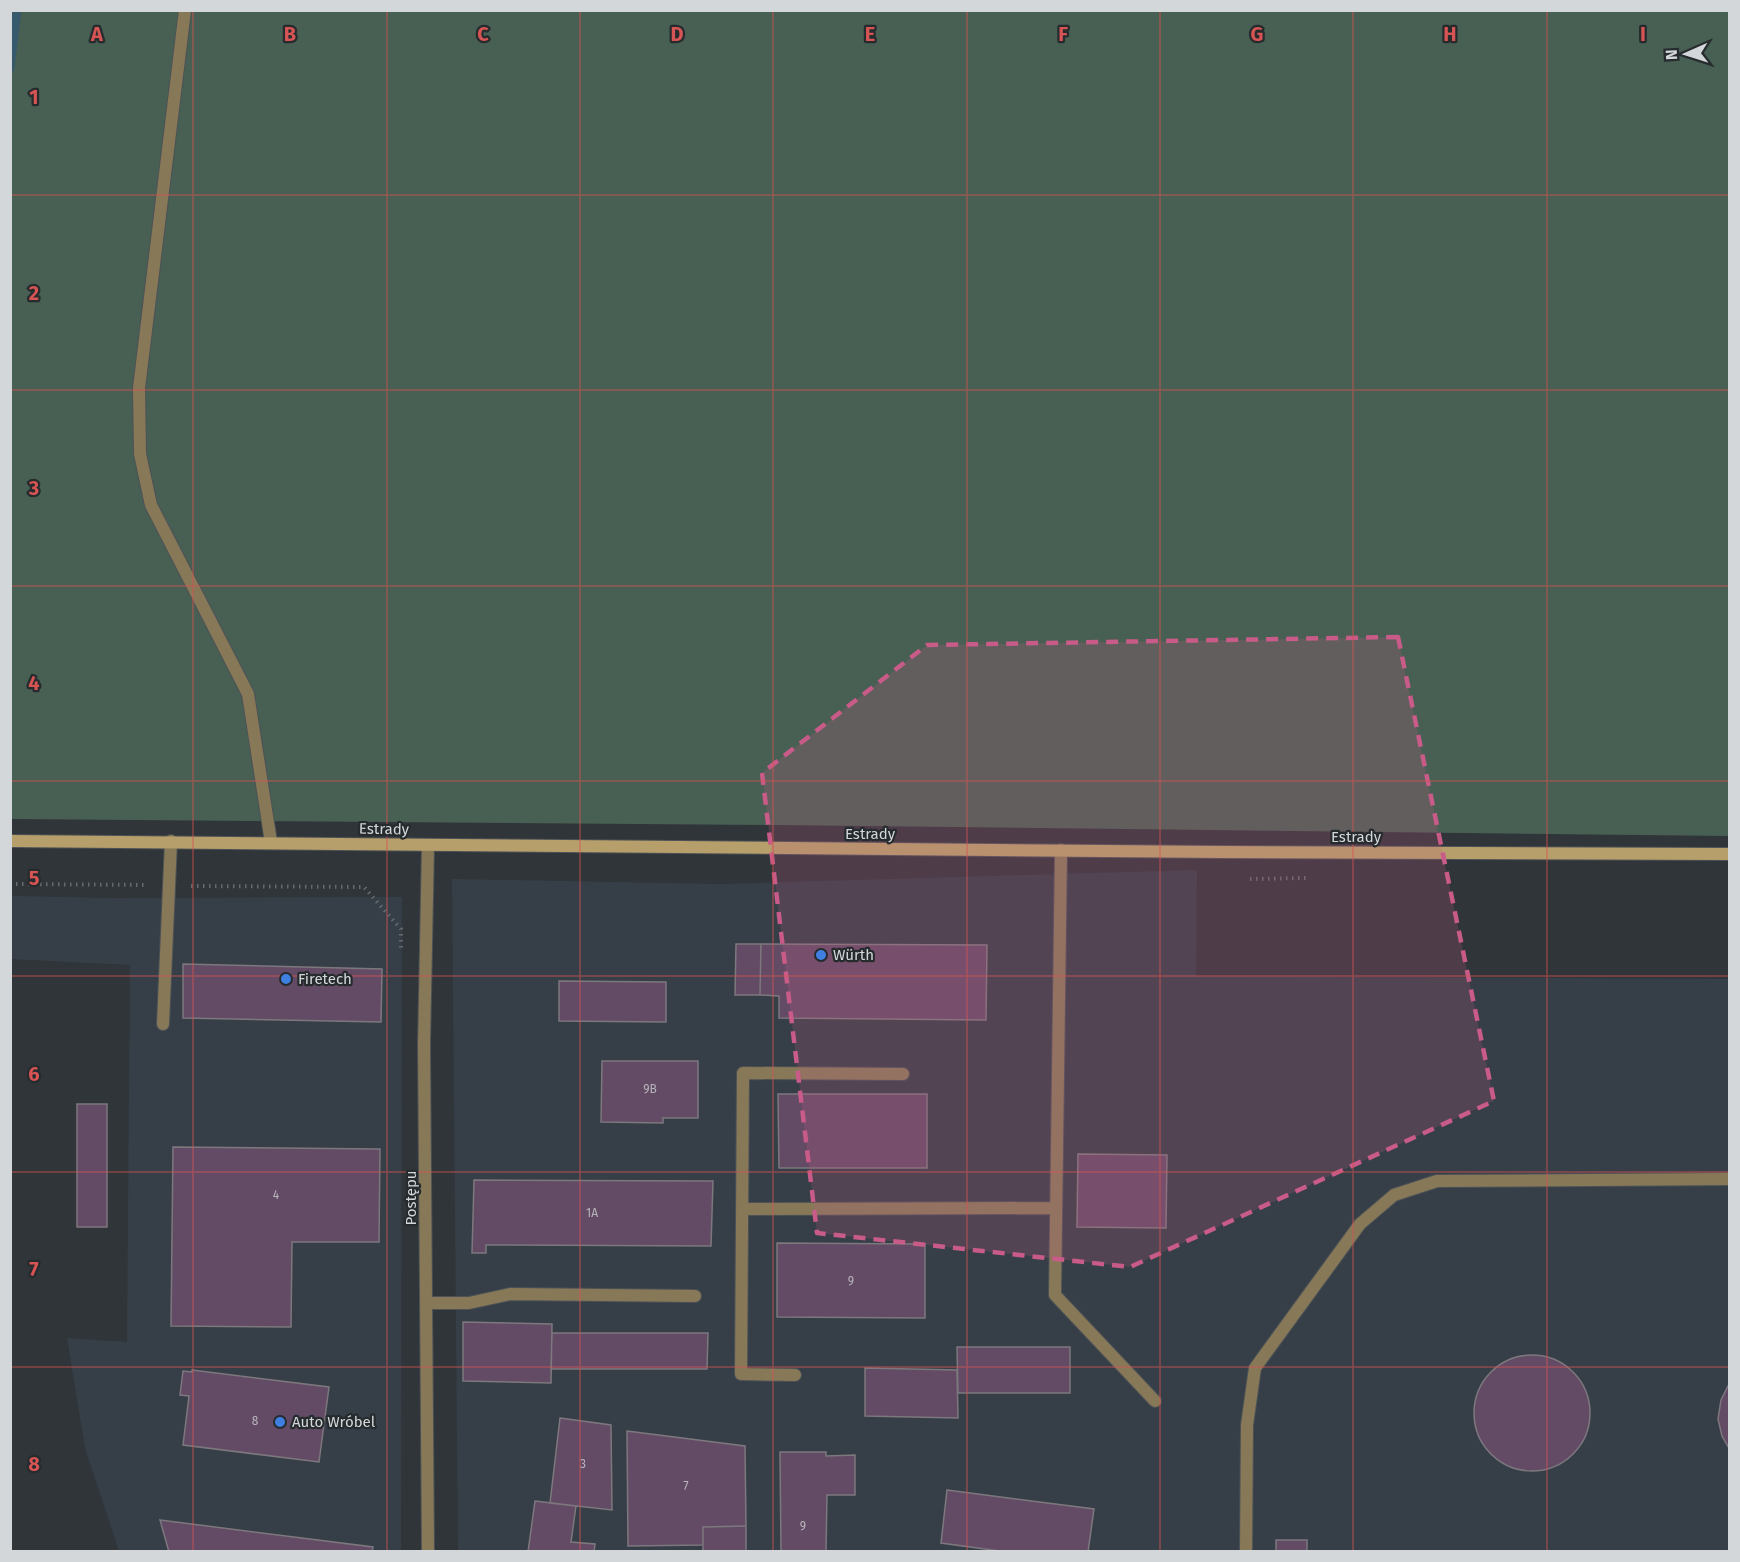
<svg xmlns="http://www.w3.org/2000/svg" width="1740" height="1562" font-family="'Fira Sans',sans-serif">
<rect width="100%" height="100%" fill="#303539"/>
<path fill="#363f48" d="M1197 870 1196 976 1729 979V1551H458L452 879 722 884Z
M10 896 109 898 402 897 401 1551H119L85 1448 67 1338 127 1342 130 965 11 959Z"/>
<path fill="#485f53" d="M11 11H1729V836L776 825 11 819Z"/>
<g fill="none" stroke-linecap="round" stroke-linejoin="round">
<path stroke="#365a6c" stroke-width="9" d="M10 68 17 10"/>
</g>
<path fill="#634b65" stroke="#7d787d" stroke-width="1.5" d="M736 944H761L760 995H735Z
M761 944 987 945 986 1020 779 1018V996L760 995Z
M183 964 382 969 381 1022 183 1018Z
M559 981 666 982V1022L559 1021Z
M602 1061H698V1118H663V1123L601 1122Z
M778 1094H927V1168H779Z
M77 1104H107V1227H77Z
M173 1147 380 1149 379 1242H292L291 1327 171 1326Z
M1078 1154 1167 1155 1166 1228 1077 1227Z
M474 1180 713 1181 711 1246 486 1245V1253H472Z
M777 1243 925 1244V1318L777 1317Z
M463 1322 552 1324 551 1383 463 1381Z
M552 1333H708L707 1369H551Z
M957 1347H1070V1393H958Z
M1474 1413a58 58 0 1 1 116 0a58 58 0 1 1-116 0Z
M865 1368 957 1370 958 1418 865 1416Z
M192 1370 329 1387 319 1462 183 1445 189 1396 180 1395 183 1371 192 1372Z
M1730 1382V1450L1722 1436 1718 1419 1721 1400Z
M560 1418 611 1425 612 1510 550 1503Z
M627 1431 745 1446 746 1526 703 1527V1545L628 1546Z
M780 1452H826V1456L855 1455V1495H827L826 1552H781Z
M947 1490 1094 1509 1088 1552H1007L941 1543Z
M535 1501 576 1506 571 1542 595 1544 594 1552H528Z
M160 1520 373 1547 372 1552H169Z
M746 1526V1552H703V1527Z
M1276 1540H1307V1552H1276Z"/>
<g fill="none" stroke-linecap="round" stroke-linejoin="round">
<defs>
<path id="lane" d="M185 10 139 388 140 454 151 505 248 694 271 842
M1061 850 1055 1295 1155 1401
M163 1024 171 841
M742 1209 1056 1208
M427 1303H469L510 1294 695 1296
M795 1375 741 1374 743 1073 903 1074
M1246 1552 1247 1425 1255 1368 1360 1224 1394 1195 1437 1181 1730 1179"/>
<path id="street" d="M428 1552 424 1045 428 845"/>
<path id="secondary" d="M10 841 1222 852 1730 854"/>
</defs>
<use href="#lane" stroke="#4e5256" stroke-width="14"/>
<use href="#street" stroke="#4e5256" stroke-width="14"/>
<use href="#secondary" stroke="#4e5256" stroke-width="14"/>
<path stroke="#666a6e" stroke-width="4" stroke-dasharray="1.5 4.5" stroke-linecap="butt" d="M1250 879 1306 878
M10 884 148 885
M191 886 364 887 401 929V948"/>
<use href="#lane" stroke="#877958" stroke-width="12"/>
<use href="#street" stroke="#877958" stroke-width="12"/>
<use href="#secondary" stroke="#b69f6a" stroke-width="12"/>
</g>
<path fill="#c85b87" fill-opacity="0.2" stroke="#c85b87" stroke-width="4.5" stroke-dasharray="12 8" stroke-linejoin="round" d="M1398 637 1494 1101 1130 1267 817 1233 762 773 927 645Z"/>
<path fill="none" stroke="#d65454" stroke-width="1.5" stroke-opacity="0.55" d="M193 10V1552M387 10V1552M580 10V1552M773 10V1552M967 10V1552M1160 10V1552M1353 10V1552M1547 10V1552M10 195H1730M10 390H1730M10 586H1730M10 781H1730M10 976H1730M10 1172H1730M10 1367H1730"/>
<g fill="#3f7fe0" stroke="#262b2e" stroke-width="2">
<circle cx="821" cy="955" r="6"/>
<circle cx="286" cy="979" r="6"/>
<circle cx="280" cy="1422" r="6"/>
</g>
<g text-anchor="middle" dominant-baseline="central" stroke-width="4.5" stroke-linejoin="round" paint-order="stroke">
<g font-size="12" fill="#b8b4bc">
<text x="650" y="1089">9B</text>
<text x="276" y="1195">4</text>
<text x="592" y="1213">1A</text>
<text x="851" y="1281">9</text>
<text x="255" y="1421">8</text>
<text x="583" y="1464">3</text>
<text x="686" y="1486">7</text>
<text x="803" y="1526">9</text>
</g>
<g font-size="15" fill="#d4d7d9" stroke="#262b2e">
<text transform="translate(384 829) rotate(1)">Estrady</text>
<text x="870" y="834">Estrady</text>
<text x="1356" y="837">Estrady</text>
<text transform="translate(411 1198) rotate(-90)">Postępu</text>
</g>
<g font-size="15" fill="#d4d7d9" stroke="#262b2e" text-anchor="start">
<text x="833" y="955">Würth</text>
<text x="298" y="979">Firetech</text>
<text x="292" y="1422">Auto Wróbel</text>
</g>
</g>
<g font-size="20" text-anchor="middle" font-weight="bold" fill="#d65454" stroke="#262b2e" stroke-width="4.5" stroke-linejoin="round" paint-order="stroke">
<text x="97" y="41">A</text>
<text x="290" y="41">B</text>
<text x="483" y="41">C</text>
<text x="677" y="41">D</text>
<text x="870" y="41">E</text>
<text x="1063" y="41">F</text>
<text x="1257" y="41">G</text>
<text x="1450" y="41">H</text>
<text x="1643" y="41">I</text>
<text x="34" y="104">1</text>
<text x="34" y="300">2</text>
<text x="34" y="495">3</text>
<text x="34" y="690">4</text>
<text x="34" y="885">5</text>
<text x="34" y="1081">6</text>
<text x="34" y="1276">7</text>
<text x="34" y="1471">8</text>
</g>
<rect width="1740" height="1562" fill="none" stroke="#d4d7d9" stroke-width="24"/>
<g transform="translate(1686 54) rotate(267)" stroke="#262b2e" stroke-width="4.5" paint-order="stroke">
<path d="M0-4.5L10 22L0 15L-10 22Z" fill="#d4d7d9"/>
<text y="-9" font-size="16" font-weight="bold" text-anchor="middle" fill="#d4d7d9">N</text>
</g>
</svg>
